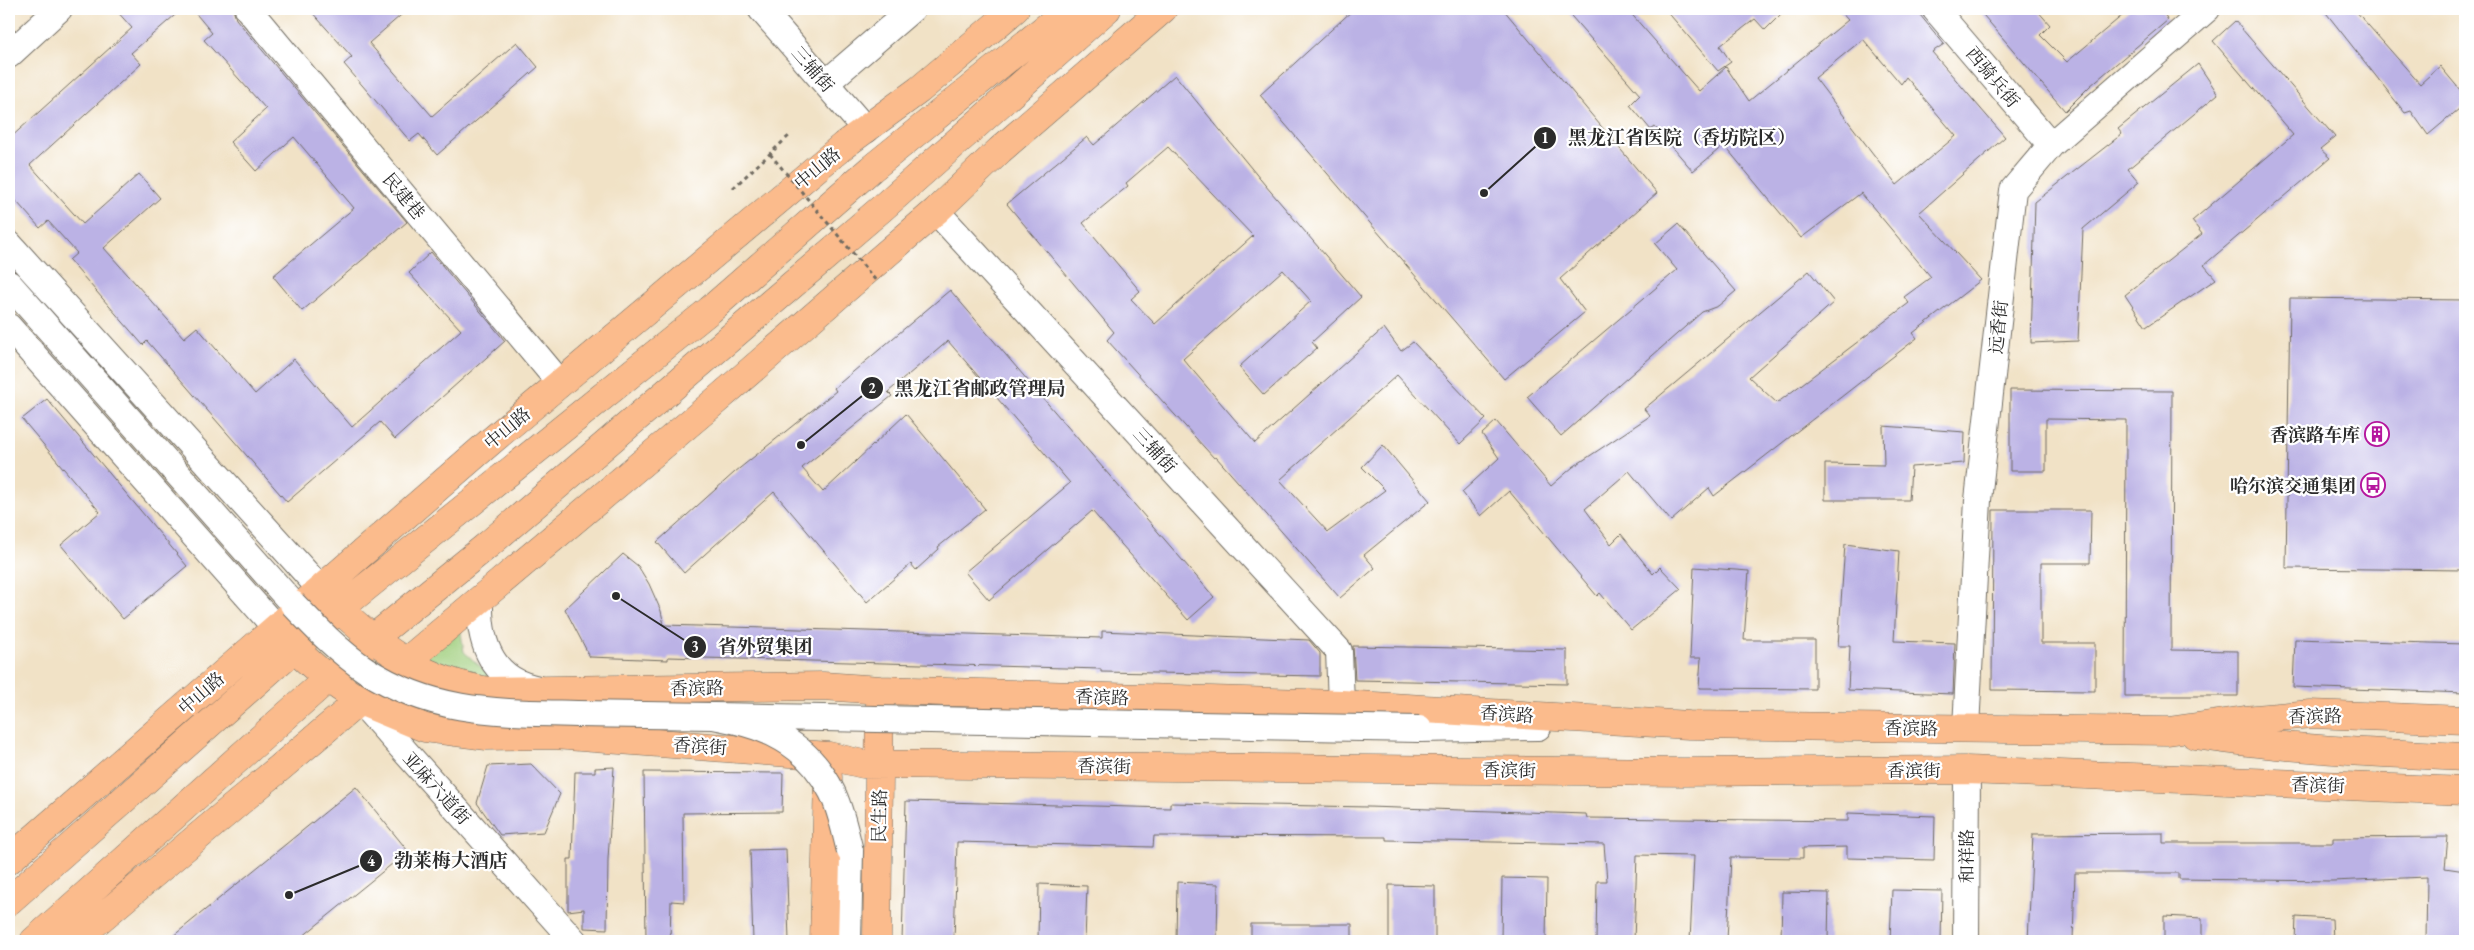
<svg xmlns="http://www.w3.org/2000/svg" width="2474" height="950" font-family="'EB Garamond','Noto Serif SC',serif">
<rect width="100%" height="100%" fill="#fff"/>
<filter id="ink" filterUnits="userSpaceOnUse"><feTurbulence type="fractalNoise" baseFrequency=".02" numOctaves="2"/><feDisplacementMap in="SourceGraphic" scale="10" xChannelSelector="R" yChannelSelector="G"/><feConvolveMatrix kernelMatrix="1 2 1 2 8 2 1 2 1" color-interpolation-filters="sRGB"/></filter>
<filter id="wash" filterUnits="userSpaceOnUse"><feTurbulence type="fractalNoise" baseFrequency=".0096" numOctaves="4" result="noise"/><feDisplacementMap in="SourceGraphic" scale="20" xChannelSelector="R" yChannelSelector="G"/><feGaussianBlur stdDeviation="1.12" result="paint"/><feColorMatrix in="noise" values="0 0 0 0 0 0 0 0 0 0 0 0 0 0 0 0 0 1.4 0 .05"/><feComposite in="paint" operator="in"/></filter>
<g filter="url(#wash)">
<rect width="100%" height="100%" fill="#f1e2c6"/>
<path fill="#9fce7c" stroke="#657c54" d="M457 609 464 652 483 669 506 682 491 688 407 655Z"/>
<g id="blocks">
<path fill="#bbb2e5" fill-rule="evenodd" d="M115 9H182L131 53 141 64 30 165 83 224 139 174 160 198 104 248 184 338 197 327 255 394 294 359 352 427 461 330 409 273 431 252 505 341 395 439 380 422 287 502 147 341 143 345 69 260 77 253 48 221 40 228 9 193V139L132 28Z
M192 9H233L236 19 407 222 302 311 273 276 354 208 294 137 256 171 230 142 266 109 204 40 212 33Z
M309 9H408L369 43 432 116 517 42 538 67 437 155 419 134 410 141 344 64 352 57Z
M1354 9H1503L1657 193 1560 279 1585 312 1504 379 1260 95Z
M1565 9H1627L1699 91 1726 67 1749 101 1848 20 1838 9H1915L1944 44 1932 52 2005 137 1919 213 1981 280 1913 333 1917 338 1714 496 1709 488 1671 521 1629 471 1585 509 1611 544 1621 534 1653 574 1660 567 1681 589 1631 630 1600 593 1597 596 1509 491 1481 516 1462 492 1499 458 1482 434 1496 421 1551 486 1573 467 1650 416 1644 409 1809 271 1834 302 1749 377 1777 403 1909 303 1904 297 1931 277 1861 193 1801 238 1724 145 1693 171 1655 127 1651 130 1630 105 1640 95ZM1863 39 1901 84 1906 77 1956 136 1897 185 1815 78Z
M1665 9H1786L1765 30 1755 19 1720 46 1731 62 1718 71Z
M1978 9H2036L2050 25 2040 35 2067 62 2130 9H2161L2168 20 2090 86 2065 111Z
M2323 9H2354L2420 84 2440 66 2465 96V104L2428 135 2411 111 2405 113Z
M2235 21 2335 137 2320 149 2330 158 2204 265 2216 279 2146 327 2125 295 2202 234 2192 221 2293 135 2213 41Z
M2198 64 2218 94 2128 169 2139 182 2083 229 2078 341 2031 343 2035 202 2122 134 2118 129Z
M1175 75 1265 185 1361 297 1312 342 1317 348 1264 395 1239 367 1311 301 1283 270 1183 359 1255 443 1384 328 1401 351 1413 342 1486 419 1460 444 1397 375 1280 480 1328 532 1385 490 1362 467 1383 445 1430 501 1364 555 1375 568 1340 598 1216 457 1214 458 1107 340 1114 332 1007 204 1087 137 1094 145ZM1168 147 1253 236 1155 324 1131 299 1140 291 1083 223 1128 186 1126 183Z
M1678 224 1736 291 1718 306 1702 312 1561 436 1527 397 1677 270 1655 244Z
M950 290 1214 597 1188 620 1092 511 989 600 965 572 1070 483 948 341 888 392 892 396 802 468 823 492 906 414 985 509 938 547 939 549 916 570 911 564 867 602 774 492 684 573 657 542 735 472 836 391 834 388Z
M2290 298 2465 300V570L2286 568Z
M2010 390 2172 391 2171 650 2238 651V696H2125L2126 420 2046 419V471H2010Z
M47 399 187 566 123 619 61 545 100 512 22 419Z
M1883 426 1965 432 1964 463 1911 467 1909 500H1825V464L1884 465Z
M1993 510H2091L2090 563H2041V643H2095V691L1992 690Z
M1845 544 1899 551 1894 641 1955 643 1953 694 1848 690 1850 646H1838Z
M623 554 638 566 649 584 661 611 664 625 1102 638V631L1309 640 1320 653V676L1101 672V669L668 657V660L590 657 565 609Z
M1694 567 1749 571 1744 640H1815V689L1699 688 1701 658H1690Z
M2295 639 2465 644V693L2293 687Z
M1353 646 1567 650V684L1355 680Z
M531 764 560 794 544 832 500 835 477 803 488 766Z
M614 767 608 859 607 929 584 928V909L568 911V859H572L575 772H595V768Z
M644 772 783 773 782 812 683 813 684 902 671 901 670 941H646Z
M356 787 408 851 297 941H167Z
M906 801 1170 808V803L1368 807 1586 814 1587 818 1848 821V813L1935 816 1934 860 1847 858V847L1803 848V858L1731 857 1727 941H1690L1694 856 1637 855 1634 941H1596L1597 881H1607L1604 844 1386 840V837L1154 836 1153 847 957 842 954 941H902Z
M2163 833V843H2333V838L2448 837 2445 868 2465 871V941H2426L2427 877 2332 881 2179 879V873H2075L2073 941H2028L2033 834Z
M786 849 789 941H753L750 850Z
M1502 878 1547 879 1546 941H1501Z
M1177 882 1218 884 1217 941H1176Z
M1039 884 1087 886 1085 941H1038Z
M1389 885 1435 886V941H1389Z
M1892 890 1942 891 1941 941H1890Z
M1782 892 1829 893 1828 941H1781Z
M2164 916 2202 918V941H2164Z
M2296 917 2332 919 2333 941H2295Z
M1251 924H1352V941H1251Z"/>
</g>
</g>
<g filter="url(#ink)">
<use href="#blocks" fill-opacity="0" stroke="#706b61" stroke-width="1"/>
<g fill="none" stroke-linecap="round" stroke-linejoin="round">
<defs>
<path id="minor" d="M248 9 560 383
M761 9 866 130
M1935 9 2051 145
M9 55 59 9
M826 83 912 9
M936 211 1339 651 1341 704
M9 244 335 605
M9 284 293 604
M9 327 290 644
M480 602C479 645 493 681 539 689
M360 701 574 941
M1966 728 1978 500 2013 190 2051 145 2207 9
M1419 729 1538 727
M848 941 850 851
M1966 941 1967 770"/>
<path id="major" d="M339 609C385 652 426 681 489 691L823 686 880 690 1341 704 1689 725 2168 731 2245 720 2311 714 2465 720
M294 649 327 678 360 701 425 728 487 736 554 735 829 756 863 764 1683 772 1967 770 2465 791
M2195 735C2285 749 2375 753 2465 757
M9 860 490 442 844 145 919 90 1015 9
M9 901 339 609 710 310 871 169 1069 9
M34 941 371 640 489 544 881 209 1107 9
M74 941 704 411 936 211 1000 150 1163 9
M824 941 828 777
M877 941 880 695"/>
</defs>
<use href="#minor" stroke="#706b61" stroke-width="28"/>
<use href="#major" stroke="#706b61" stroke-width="29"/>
<path stroke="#706b61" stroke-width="3" stroke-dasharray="4 4" stroke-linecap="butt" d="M733 188 790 135"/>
<use href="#minor" stroke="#fff" stroke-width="26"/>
<use href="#major" stroke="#fbbb8c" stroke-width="28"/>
<defs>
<path id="minor-bridge" d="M293 604C315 627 339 652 366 670 435 714 498 712 577 714 622 715 668 715 713 716 765 725 807 742 832 792 841 810 845 832 850 851
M713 716 1419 729"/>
</defs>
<use href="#minor-bridge" stroke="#706b61" stroke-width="28" stroke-linecap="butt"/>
<path stroke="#706b61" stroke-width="3" stroke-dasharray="4 4" stroke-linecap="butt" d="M770 154 877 282"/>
<use href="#minor-bridge" stroke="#fff" stroke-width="26"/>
</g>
</g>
<defs>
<symbol id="building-ring" viewBox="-11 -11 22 22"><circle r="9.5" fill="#fff" stroke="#b5179e" stroke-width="1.5"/><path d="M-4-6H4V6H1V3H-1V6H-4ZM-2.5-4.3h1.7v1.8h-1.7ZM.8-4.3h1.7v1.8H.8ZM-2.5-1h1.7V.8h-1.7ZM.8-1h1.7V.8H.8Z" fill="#b5179e"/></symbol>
<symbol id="bus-ring" viewBox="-11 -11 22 22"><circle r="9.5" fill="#fff" stroke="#b5179e" stroke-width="1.5"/><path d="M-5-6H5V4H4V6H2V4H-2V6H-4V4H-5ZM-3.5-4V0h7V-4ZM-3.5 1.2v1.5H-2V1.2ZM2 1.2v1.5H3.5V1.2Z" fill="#b5179e"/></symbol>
</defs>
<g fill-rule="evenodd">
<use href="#building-ring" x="2363" y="420" width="28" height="28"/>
<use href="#bus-ring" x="2359" y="471" width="28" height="28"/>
</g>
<g text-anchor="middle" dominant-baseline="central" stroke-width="4.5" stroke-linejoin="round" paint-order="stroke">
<g font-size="18" fill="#2b2b2b" stroke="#fff">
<text transform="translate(813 69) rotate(49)">三辅街</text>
<text transform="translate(1993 77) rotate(50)">西骑兵街</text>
<text transform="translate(817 168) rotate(-40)">中山路</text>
<text transform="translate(404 196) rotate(50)">民建巷</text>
<text transform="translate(1998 327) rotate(-84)">远香街</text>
<text transform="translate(507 428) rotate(-40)">中山路</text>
<text transform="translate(1155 450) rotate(48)">三辅街</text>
<text transform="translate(697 688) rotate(-1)">香滨路</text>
<text transform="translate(201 693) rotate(-41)">中山路</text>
<text transform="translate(1102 697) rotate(2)">香滨路</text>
<text transform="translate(1507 714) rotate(4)">香滨路</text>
<text transform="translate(2315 716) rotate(-1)">香滨路</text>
<text transform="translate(1911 728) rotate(1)">香滨路</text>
<text transform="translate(700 746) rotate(4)">香滨街</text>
<text transform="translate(1104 766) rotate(1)">香滨街</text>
<text transform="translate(1509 770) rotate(1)">香滨街</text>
<text x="1914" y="770">香滨街</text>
<text transform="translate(2318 785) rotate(2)">香滨街</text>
<text transform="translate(437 788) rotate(48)">亚麻六道街</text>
<text transform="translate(879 816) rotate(-89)">民生路</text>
<text transform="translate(1966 856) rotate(-90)">和祥路</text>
</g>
<g font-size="18" font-weight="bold" fill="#2b2b2b" stroke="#fff" text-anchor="end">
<text x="2360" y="434">香滨路车库</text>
<text x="2356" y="485">哈尔滨交通集团</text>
</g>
</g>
<path fill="none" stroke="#2b2b2b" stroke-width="2" d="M1484 193L1545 138M801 445L872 388M616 596L695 647M289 895L371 861"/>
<g fill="#2b2b2b" stroke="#fff" stroke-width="2">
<circle cx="1484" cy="193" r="5"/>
<circle cx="801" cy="445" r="5"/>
<circle cx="616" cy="596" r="5"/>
<circle cx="289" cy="895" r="5"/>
<circle cx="1545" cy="138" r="12"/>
<circle cx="872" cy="388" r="12"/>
<circle cx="695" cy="647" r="12"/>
<circle cx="371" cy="861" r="12"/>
</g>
<g font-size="15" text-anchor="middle" font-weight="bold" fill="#fff">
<text x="1545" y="143">1</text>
<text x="872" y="393">2</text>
<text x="695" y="652">3</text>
<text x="371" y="866">4</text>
</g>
<g font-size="19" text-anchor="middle" font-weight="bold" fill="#2b2b2b" stroke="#fff" stroke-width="4.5" stroke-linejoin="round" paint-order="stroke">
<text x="1682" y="144">黑龙江省医院（香坊院区）</text>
<text x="980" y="395">黑龙江省邮政管理局</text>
<text x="765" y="653">省外贸集团</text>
<text x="451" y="867">勃莱梅大酒店</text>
</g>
<rect width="2474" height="950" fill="none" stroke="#fff" stroke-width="30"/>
</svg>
